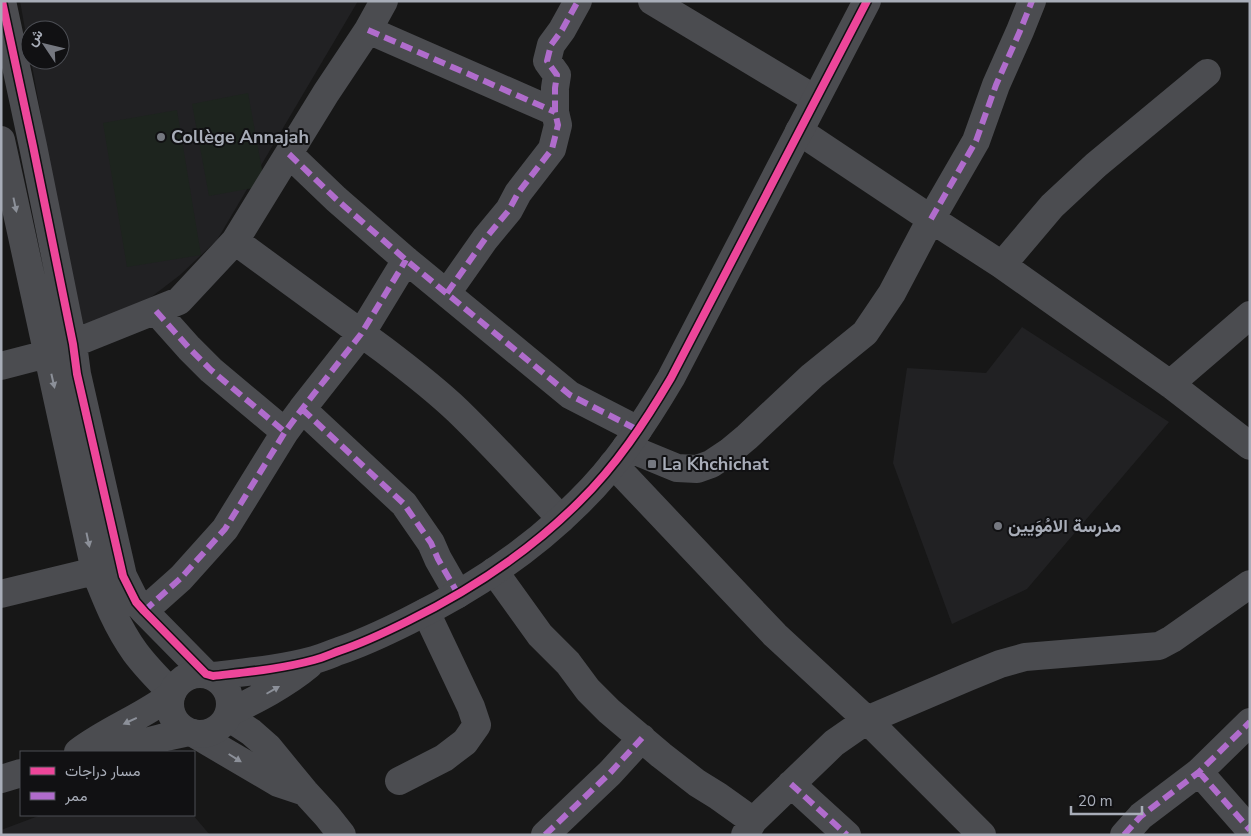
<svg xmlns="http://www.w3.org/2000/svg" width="1251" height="836" font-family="'Nunito Sans',Vazirmatn,sans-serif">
<rect width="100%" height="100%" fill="#171717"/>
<path fill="#212123" d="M20 1H358L217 240 180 275 137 308 79 326 31 60H60V30H30V57Z
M1022 327 1169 422 1027 589 952 624 893 463 907 368 986 373Z
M41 815H193L210 835H1V830Z"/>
<path fill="#1d241e" d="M248 93 265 186 209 196 192 104Z
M177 110 201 255 127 267 103 123Z"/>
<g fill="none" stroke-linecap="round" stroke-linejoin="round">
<path stroke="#4b4c50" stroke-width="28" d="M2 1 33 146 73 344 77 374 123 576 136 602 144 611 206 674
M652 1 815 99
M368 30 555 112
M799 131 931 219 1002 265 1170 384 1250 446
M1 140 95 571C106 599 117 627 135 652 146 667 159 680 172 693
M289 154 336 199 406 260 570 395 638 430
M235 241 384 350C409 369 435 389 458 411 494 446 527 482 561 519
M1002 265 1052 206 1096 165 1207 73
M447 293 485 239 509 210 518 193 552 149 558 125 555 112V88L557 75 547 61 551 45 562 30 578 1
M156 311 189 348 211 370 285 432
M1 366 47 354 179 301 235 241 326 93 368 30 384 1
M1170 384 1250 315
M302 409 404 504 431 543 438 559 458 594
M626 447 677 468 697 469 711 464 729 452 747 437 812 376 865 333 892 293 931 219 976 141 996 85 1020 31 1032 1
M613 464 775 635 867 720 834 743 753 821 745 835
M494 571 540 635 568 663 588 690 609 711 661 755 697 783 718 796 753 821
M1 594 95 571
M144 611 181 578 225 529 285 432 302 409 361 334 406 260
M228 717 251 732 268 747 305 792 327 816 342 835
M193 733 278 783 305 792
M1199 772 1250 830
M399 781 444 758 465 742 477 725 471 707 426 612
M791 784 847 835
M545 835 610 773 642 738
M982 835 867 720 968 677 1000 664 1025 657 1159 646 1172 639 1250 584
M1124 835 1141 816 1199 772 1250 722"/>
<path stroke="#4b4c50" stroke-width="28" d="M170 704a30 30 0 1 1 60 0a30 30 0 1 1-60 0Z
M213 676C247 672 281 669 314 660 322 658 331 654 339 651 363 643 386 632 408 621 469 591 531 550 579 502 616 466 645 422 671 378L867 1
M229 713C257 699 285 685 309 665
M78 752C108 729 141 718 171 695
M107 752 161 738 189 732
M1 779 21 773"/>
<path stroke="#b06ccc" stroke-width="6" stroke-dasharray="12 6" stroke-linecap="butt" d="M368 30 555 112
M289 154 336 199 406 260 570 395 638 430
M931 219 976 141 996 85 1020 31 1032 1
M447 293 485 239 509 210 518 193 552 149 558 125 555 112V88L557 75 547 61 551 45 562 30 578 1
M156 311 189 348 211 370 285 432
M302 409 404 504 431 543 438 559 458 594
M144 611 181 578 225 529 285 432 302 409 361 334 406 260
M1199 772 1250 830
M791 784 847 835
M545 835 610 773 642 738
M1124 835 1141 816 1199 772 1250 722"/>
<defs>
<path id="cycleway" d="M2 1 33 146 73 344 77 374 123 576 136 602 144 611 206 674 213 676C247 672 281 669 314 660 322 658 331 654 339 651 363 643 386 632 408 621 469 591 531 550 579 502 616 466 645 422 671 378L867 1"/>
</defs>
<use href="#cycleway" stroke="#111113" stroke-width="11"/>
<use href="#cycleway" stroke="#ed469a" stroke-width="8"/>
</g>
<defs><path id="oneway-solid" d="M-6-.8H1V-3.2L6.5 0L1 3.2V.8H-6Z" transform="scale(1.25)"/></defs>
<g fill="#8c9099">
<use href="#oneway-solid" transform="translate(15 205) rotate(78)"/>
<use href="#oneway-solid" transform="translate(53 381) rotate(77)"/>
<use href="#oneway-solid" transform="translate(88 540) rotate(78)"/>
<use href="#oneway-solid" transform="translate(273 690) rotate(-30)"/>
<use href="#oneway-solid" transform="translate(130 721) rotate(155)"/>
<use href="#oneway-solid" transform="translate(235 758) rotate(32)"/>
</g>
<g fill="#757880" stroke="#111113" stroke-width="2">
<circle cx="161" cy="137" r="5"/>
<rect x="647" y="459" width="10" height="10" rx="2.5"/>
<circle cx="998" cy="526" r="5"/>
</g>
<g text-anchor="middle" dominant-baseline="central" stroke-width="4" stroke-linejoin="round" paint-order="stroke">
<g font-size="18" font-weight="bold" fill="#a8adb8" stroke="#111113" text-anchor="start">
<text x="171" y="137">Collège Annajah</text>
<text x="662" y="464">La Khchichat</text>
<text x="1008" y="526">مدرسة الامُوَيين</text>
</g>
</g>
<rect width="1251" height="836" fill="none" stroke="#a8adb8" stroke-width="5"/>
<rect x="20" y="751" width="175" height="65" fill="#111113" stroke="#4d4f55"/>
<rect x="30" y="767" width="25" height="8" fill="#ed469a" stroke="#4d4f55"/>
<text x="65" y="776" font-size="15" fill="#a8adb8">مسار دراجات</text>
<rect x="30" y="792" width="25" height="8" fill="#b06ccc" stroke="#4d4f55"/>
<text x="65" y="801" font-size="15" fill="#a8adb8">ممر</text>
<g transform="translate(45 45) rotate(305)"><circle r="24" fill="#111113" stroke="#4d4f55"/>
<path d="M0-4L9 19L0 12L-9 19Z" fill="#757880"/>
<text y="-8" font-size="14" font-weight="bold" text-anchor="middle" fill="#a8adb8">ش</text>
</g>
<path d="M1071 806v8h71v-8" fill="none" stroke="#a8adb8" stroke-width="2.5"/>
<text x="1078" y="806" font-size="15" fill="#a8adb8" stroke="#111113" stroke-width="4" paint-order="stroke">20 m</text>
</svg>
